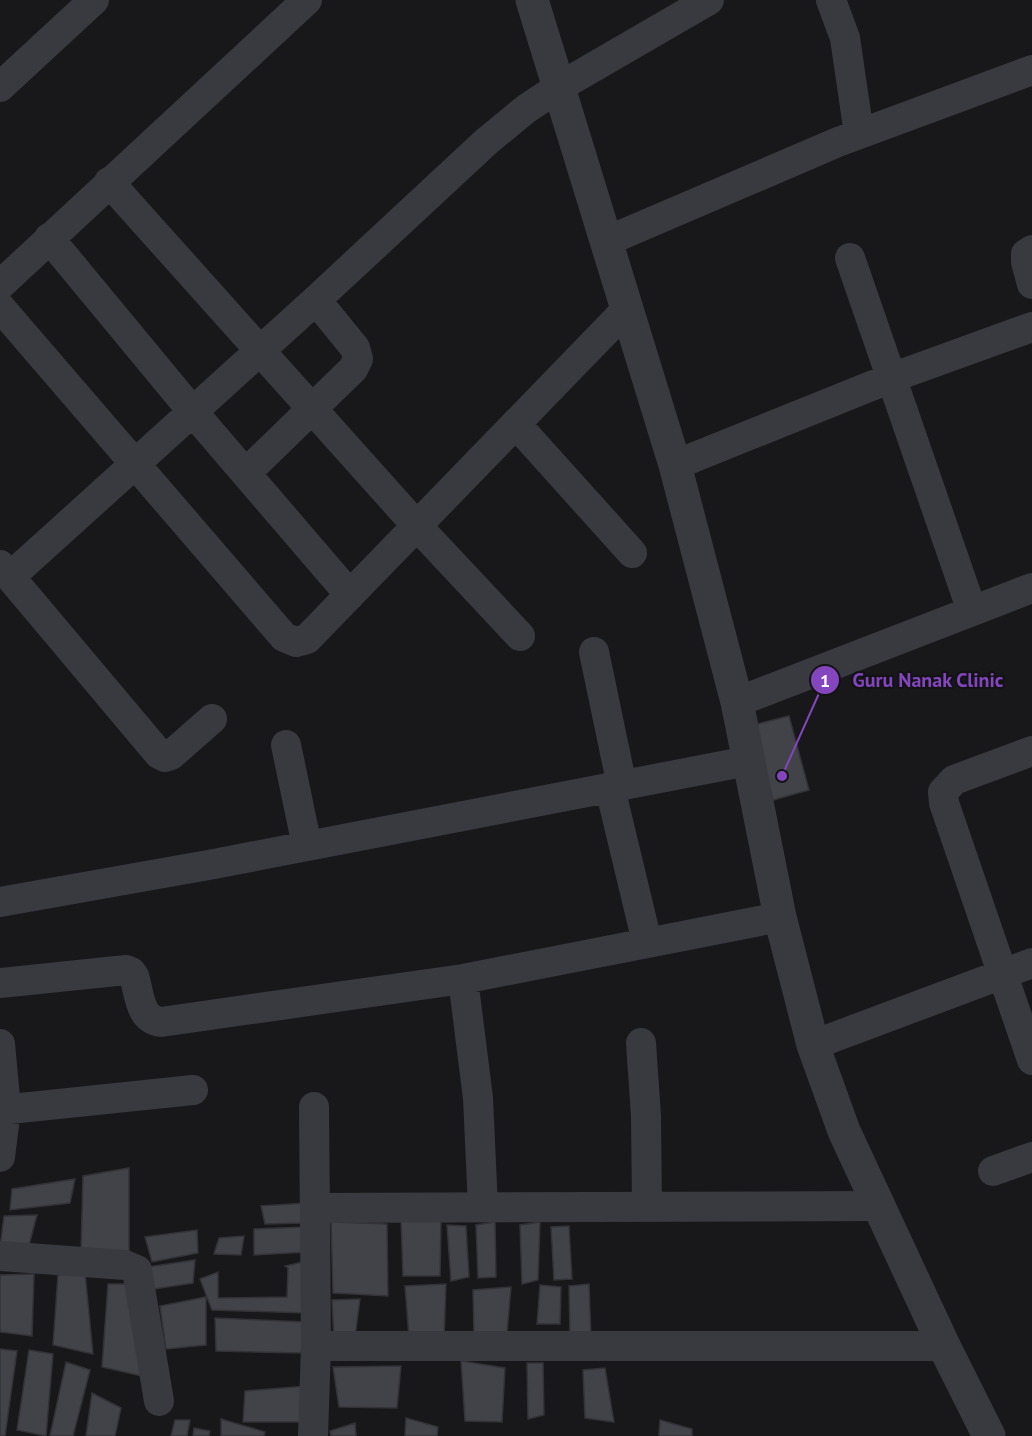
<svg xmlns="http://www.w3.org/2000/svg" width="1032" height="1436" font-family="'PT Sans',sans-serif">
<rect width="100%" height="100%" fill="#18181b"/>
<path fill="#424348" stroke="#323237" stroke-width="1.5" d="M789 716 809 790 773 800 753 725Z
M129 1168V1253L81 1252 83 1176Z
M75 1179 70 1203 10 1210 12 1189Z
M306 1203 304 1223 265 1224 261 1206Z
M37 1215 28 1249 0 1247 4 1216Z
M401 1219 441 1220 440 1276H403Z
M331 1222 387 1224 388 1296 333 1293Z
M495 1222 496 1277 478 1278 476 1225Z
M540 1222 538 1280 522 1284 520 1225Z
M447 1225 466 1226 469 1277 451 1281Z
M569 1226 572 1279 554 1280 551 1227Z
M304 1227 307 1252 254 1255V1229Z
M197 1230 198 1253 152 1262 145 1237Z
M244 1236 241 1255 214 1254 219 1238Z
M195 1260 193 1283 154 1289 147 1267Z
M307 1261 306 1313 212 1310 200 1279 218 1272V1298L287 1297 288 1268 285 1266Z
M85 1273 93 1354 53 1345 58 1275Z
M34 1274 32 1336 0 1332V1275Z
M108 1284H132L142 1376 102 1367Z
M446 1284 444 1338 409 1337 405 1286Z
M589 1284 591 1338 570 1337 569 1286Z
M540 1285 561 1287 560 1324H537Z
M511 1287 507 1332 474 1335 473 1290Z
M206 1297V1345L166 1349 160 1306Z
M360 1299 355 1337 334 1339 332 1300Z
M215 1318 307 1322 301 1353 216 1351Z
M0 1349 17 1351 5 1436H0Z
M29 1350 53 1354 46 1436 17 1430Z
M461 1361 505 1368 502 1422 465 1421Z
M66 1362 90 1370 73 1436H50Z
M527 1363H543L544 1415 528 1419Z
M401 1366 397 1408 339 1407 333 1367Z
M605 1368 614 1422 585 1418 583 1370Z
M307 1386 302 1422H243L245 1391Z
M92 1393 121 1408 115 1436H86Z
M406 1418 438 1427 437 1436H405Z
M221 1419 265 1432 264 1436H221Z
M175 1420H190L187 1436H171Z
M660 1420 692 1429V1436H659Z
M355 1423 356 1436H331L330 1431Z
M194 1428 210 1431 209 1436H193Z"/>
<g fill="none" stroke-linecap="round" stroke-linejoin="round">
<path stroke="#393a40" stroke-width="30" d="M831 0 845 38 859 134
M0 87 94 0
M109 182 417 526 520 636
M49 238 193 412 350 595
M607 241 838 142 1032 70
M1032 250 1026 254V262L1032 284
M850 258 972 611
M0 285 307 0
M0 307 284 637 296 642 307 639 626 310
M516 424 632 553
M675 465 891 378 1032 327
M246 473 353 369 358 359 355 348 316 300
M0 565 159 754 165 757 171 755 212 719
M10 577 316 300 487 141 526 109 559 87 709 0
M594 652 622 786
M737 702 1032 588
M286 745 307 846
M1032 751 954 780 943 792 944 803 1032 1060
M610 788 647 942
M0 902 214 864 748 761
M463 979 478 1098 483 1207
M0 983 126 970 131 972 134 976C140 995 139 1019 161 1022L463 979 780 917
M641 1043 646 1116 647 1207
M0 1044 6 1109 0 1157
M813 1045 1032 963
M0 1110 193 1090
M993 1171 1032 1157
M315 1208 878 1206
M0 1256 125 1265 137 1270 159 1401
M316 1346H944
M313 1436 316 1346 314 1107"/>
<path stroke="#393a40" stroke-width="33" d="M532 0 675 465 737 702 780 917 813 1045 844 1131 944 1346 989 1436"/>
</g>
<path fill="none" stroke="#8446be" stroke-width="2" d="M782 776L825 680"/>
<g fill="#8446be" stroke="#131316" stroke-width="2">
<circle cx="782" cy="776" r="6"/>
<circle cx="825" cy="680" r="15"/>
</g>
<g font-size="18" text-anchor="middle" font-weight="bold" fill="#fff">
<text x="825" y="687">1</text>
</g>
<g font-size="20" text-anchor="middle" font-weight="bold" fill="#8446be" stroke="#131316" stroke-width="4.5" stroke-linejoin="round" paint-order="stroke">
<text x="928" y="687">Guru Nanak Clinic</text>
</g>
</svg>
